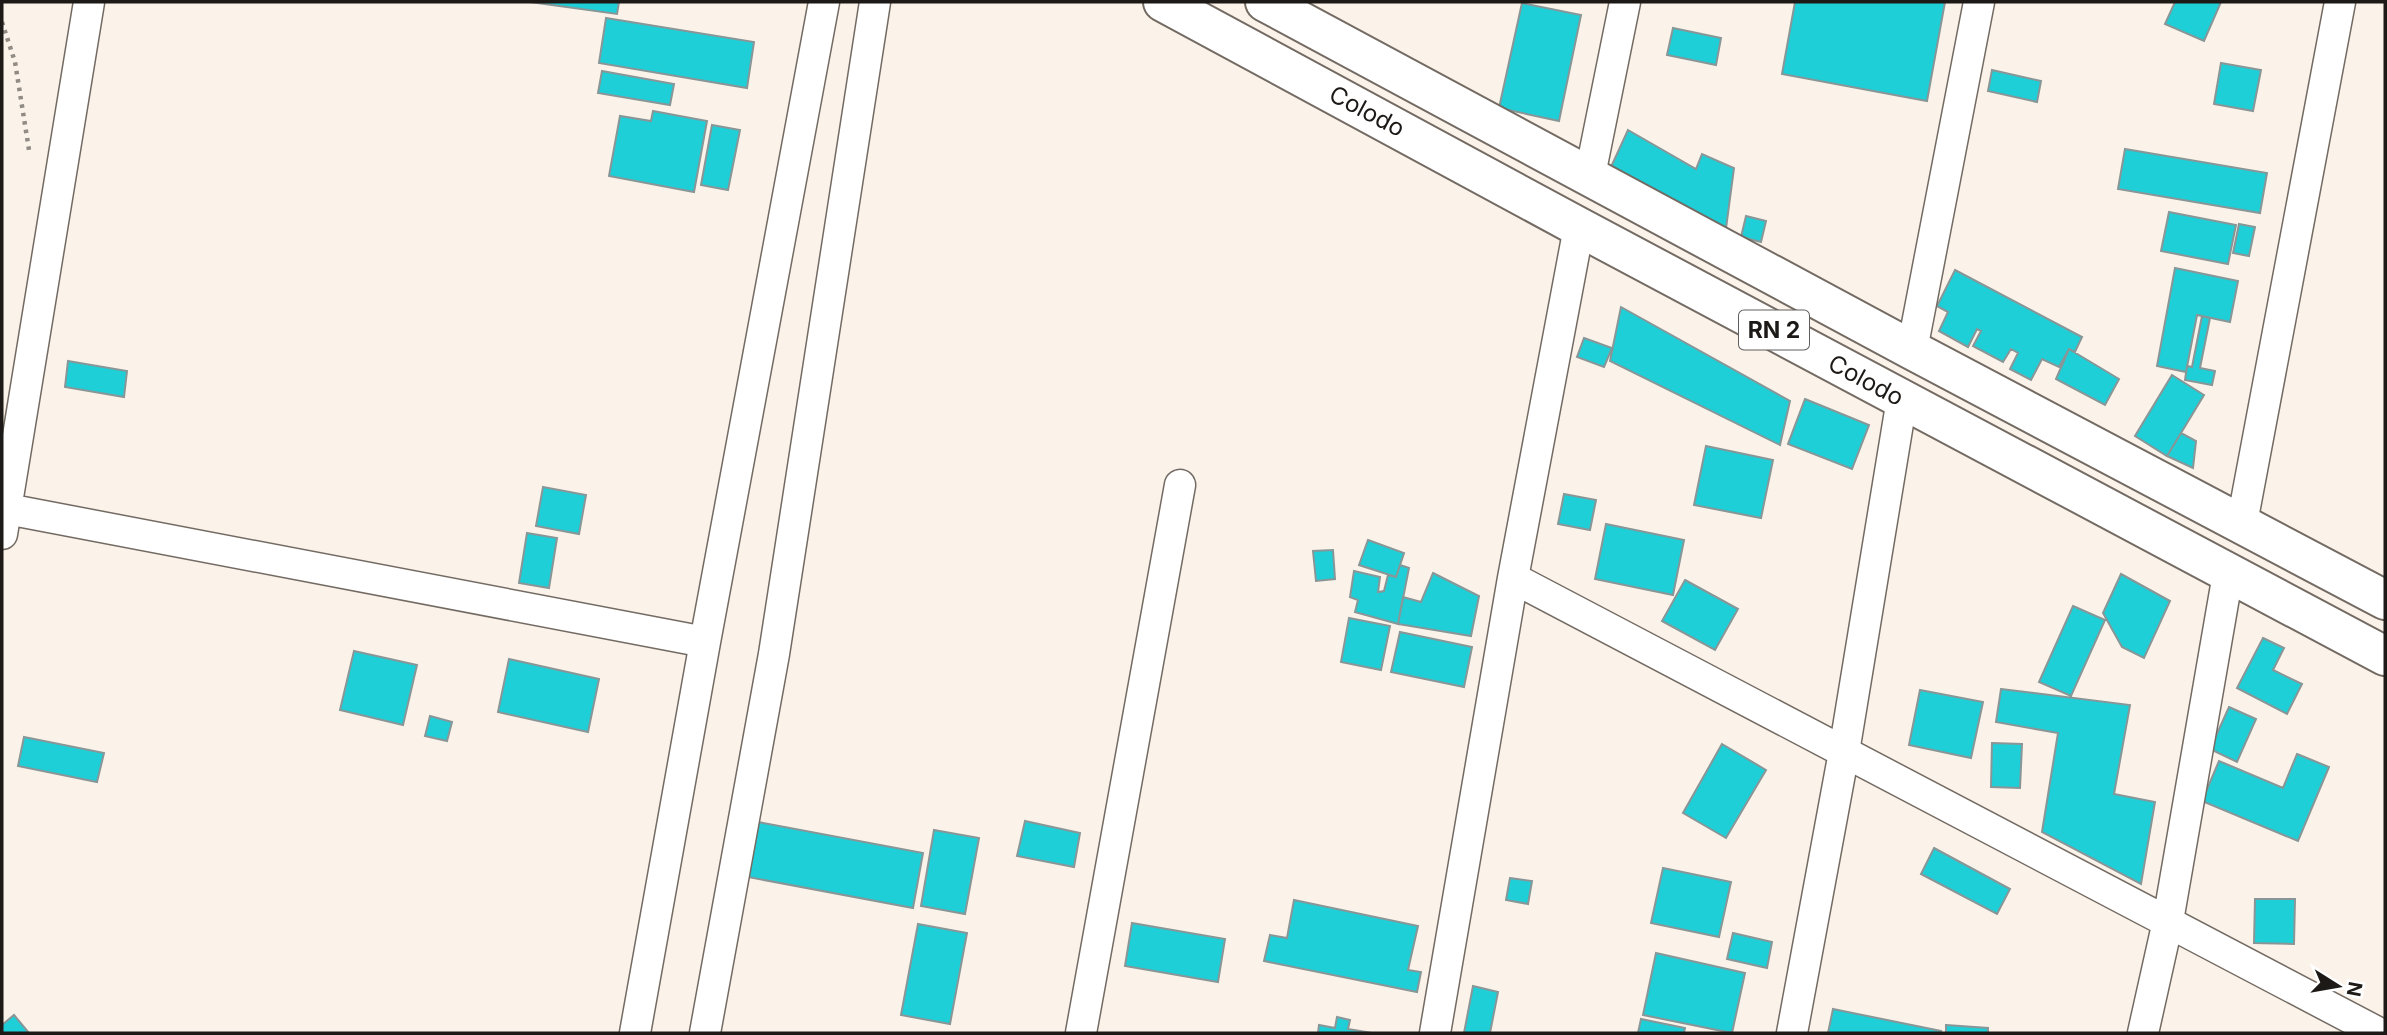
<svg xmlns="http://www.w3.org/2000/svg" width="2387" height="1035" font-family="Inter,sans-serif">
<rect width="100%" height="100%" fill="#fbf2e9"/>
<path fill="#1fcfd7" stroke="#889697" stroke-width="2" d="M530 2H619L617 14Z
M1795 2H1945L1927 101 1782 74Z
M2175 2H2221L2204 41 2165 24Z
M1522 3 1581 15 1559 121 1499 108Z
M606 18 754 42 747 88 599 63Z
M1673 28 1721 38 1716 65 1667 55Z
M2221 63 2261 70 2253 111 2214 104Z
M1992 70 2041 81 2037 102 1988 91Z
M602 71 674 84 670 105 598 93Z
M653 111 707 121 694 192 609 176 620 116 651 121Z
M712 125 740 130 728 190 701 185Z
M1628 130 1696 169 1702 154 1734 168 1725 236 1610 169Z
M2125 149 2267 173 2260 213 2118 189Z
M2169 212 2236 225 2228 264 2161 251Z
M1746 216 1766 221 1761 242 1741 237Z
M2239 224 2255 227 2249 256 2233 253Z
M2175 268 2238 281 2230 322 2197 315 2186 372 2157 366Z
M1955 270 2082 337 2075 352 2069 349 2059 367 2042 359 2031 380 2010 369 2018 353 2011 349 2003 362 1973 346 1981 331 1977 329 1968 347 1939 331 1948 312 1937 306Z
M1621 307 1790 401 1780 445 1610 361Z
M2202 316 2210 318 2200 368 2215 371 2212 385 2185 380 2187 366 2192 367Z
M1584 338 1612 348 1604 367 1577 357Z
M2069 349 2119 379 2105 405 2056 379Z
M68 361 127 371 124 397 65 387Z
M2172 375 2204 395 2167 456 2135 436Z
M1805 399 1869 425 1852 469 1788 444Z
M2181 433 2196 441 2193 468 2167 456Z
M1706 446 1773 460 1761 518 1694 505Z
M543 487 586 495 579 534 536 526Z
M1564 494 1596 500 1590 530 1558 524Z
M1606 524 1684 540 1673 595 1595 579Z
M527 533 557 538 549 588 519 583Z
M1368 540 1404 553 1396 577 1359 565Z
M1333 550 1335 579 1316 581 1313 551Z
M1400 565 1409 568 1398 624 1355 612 1358 600 1350 597 1354 571 1380 577 1378 592 1384 591 1388 575 1396 577Z
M1433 573 1479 596 1471 636 1398 624 1403 597 1421 602Z
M2121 574 2170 601 2144 658 2122 647 2103 613Z
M1685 580 1738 609 1715 650 1662 621Z
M2073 606 2105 620 2071 696 2039 682Z
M1349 618 1390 626 1381 670 1341 662Z
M1400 632 1472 647 1464 687 1391 672Z
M2263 638 2284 648 2273 670 2302 684 2287 714 2237 688Z
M354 651 417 665 403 725 340 710Z
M509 659 599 679 588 732 498 712Z
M2001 689 2130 705 2114 794 2155 802 2141 884 2042 832 2058 733 1996 722Z
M1920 690 1983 702 1971 758 1909 745Z
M2229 707 2256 719 2237 762 2210 749Z
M430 716 452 722 447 741 425 736Z
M24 737 104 753 97 782 18 766Z
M1992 743 2022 744 2020 788 1991 787Z
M1722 744 1766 770 1726 838 1683 813Z
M2297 754 2329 767 2298 841 2202 801 2219 761 2283 788Z
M1025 821 1080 833 1074 867 1017 856Z
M758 822 923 853 913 908 748 877Z
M934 830 979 838 965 914 921 906Z
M1934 848 2010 889 1997 914 1921 874Z
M1663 868 1731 882 1719 937 1651 923Z
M1510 878 1532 881 1528 904 1506 900Z
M2255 899H2295L2294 944 2254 943Z
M1294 900 1418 926 1408 970 1421 972 1417 992 1264 961 1270 935 1287 938Z
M1132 923 1225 939 1218 982 1125 966Z
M918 924 967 933 950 1024 901 1015Z
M1733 933 1772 942 1767 968 1727 959Z
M1656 953 1745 973 1732 1033 1643 1015Z
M1473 986 1498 992 1490 1033H1464Z
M1833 1009 1941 1031 1940 1033H1828Z
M14 1015 29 1033H2V1025Z
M1337 1017 1350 1020 1348 1029 1372 1033H1318L1319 1025 1335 1028Z
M1641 1019 1685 1028 1684 1033H1638Z
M1946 1025 1988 1028V1033H1946Z"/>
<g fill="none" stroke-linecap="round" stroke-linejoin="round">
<defs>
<path id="minor" d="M1590 175 1625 2
M1912 350 1979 2
M7 509 705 642
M2242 523 2340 2
M2 534 89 2
M1513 578 2379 1033
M635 1033 705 642 824 2
M705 1033 774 654 875 2
M1081 1033 1180 485
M1435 1033 1513 578 1579 227
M1792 1033 1844 752 1902 399
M2143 1033 2168 921 2228 574"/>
<path id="primary" d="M1163 2 1579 227 2385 656
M1265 2 1912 350 2385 600"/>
</defs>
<use href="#minor" stroke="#736b63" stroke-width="33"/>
<use href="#primary" stroke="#736b63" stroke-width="42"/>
<path stroke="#918b85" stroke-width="4.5" stroke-dasharray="3.5 5" stroke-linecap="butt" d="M2 22 15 62 29 150"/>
<use href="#minor" stroke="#fff" stroke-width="30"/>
<use href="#primary" stroke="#fff" stroke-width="38"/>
</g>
<g text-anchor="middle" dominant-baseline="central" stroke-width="7" stroke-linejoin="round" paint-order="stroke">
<rect fill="#fff" stroke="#605e5c" stroke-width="2" x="1739" y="310.5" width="70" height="39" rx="5"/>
<g font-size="23" font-weight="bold" fill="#1c1916">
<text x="1774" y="330">RN 2</text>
</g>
<g font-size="24" fill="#1c1916" stroke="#fff">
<text transform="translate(1367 111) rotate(28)">Colodo</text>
<text transform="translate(1866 380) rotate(28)">Colodo</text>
</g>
</g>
<rect width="2387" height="1035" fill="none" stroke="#1c1916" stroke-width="7"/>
<g transform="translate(2338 986) rotate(101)" stroke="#ffffff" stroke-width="5" paint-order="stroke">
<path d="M0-5L12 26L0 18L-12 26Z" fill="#1c1916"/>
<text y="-10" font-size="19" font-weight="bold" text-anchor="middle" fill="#1c1916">N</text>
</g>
</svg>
